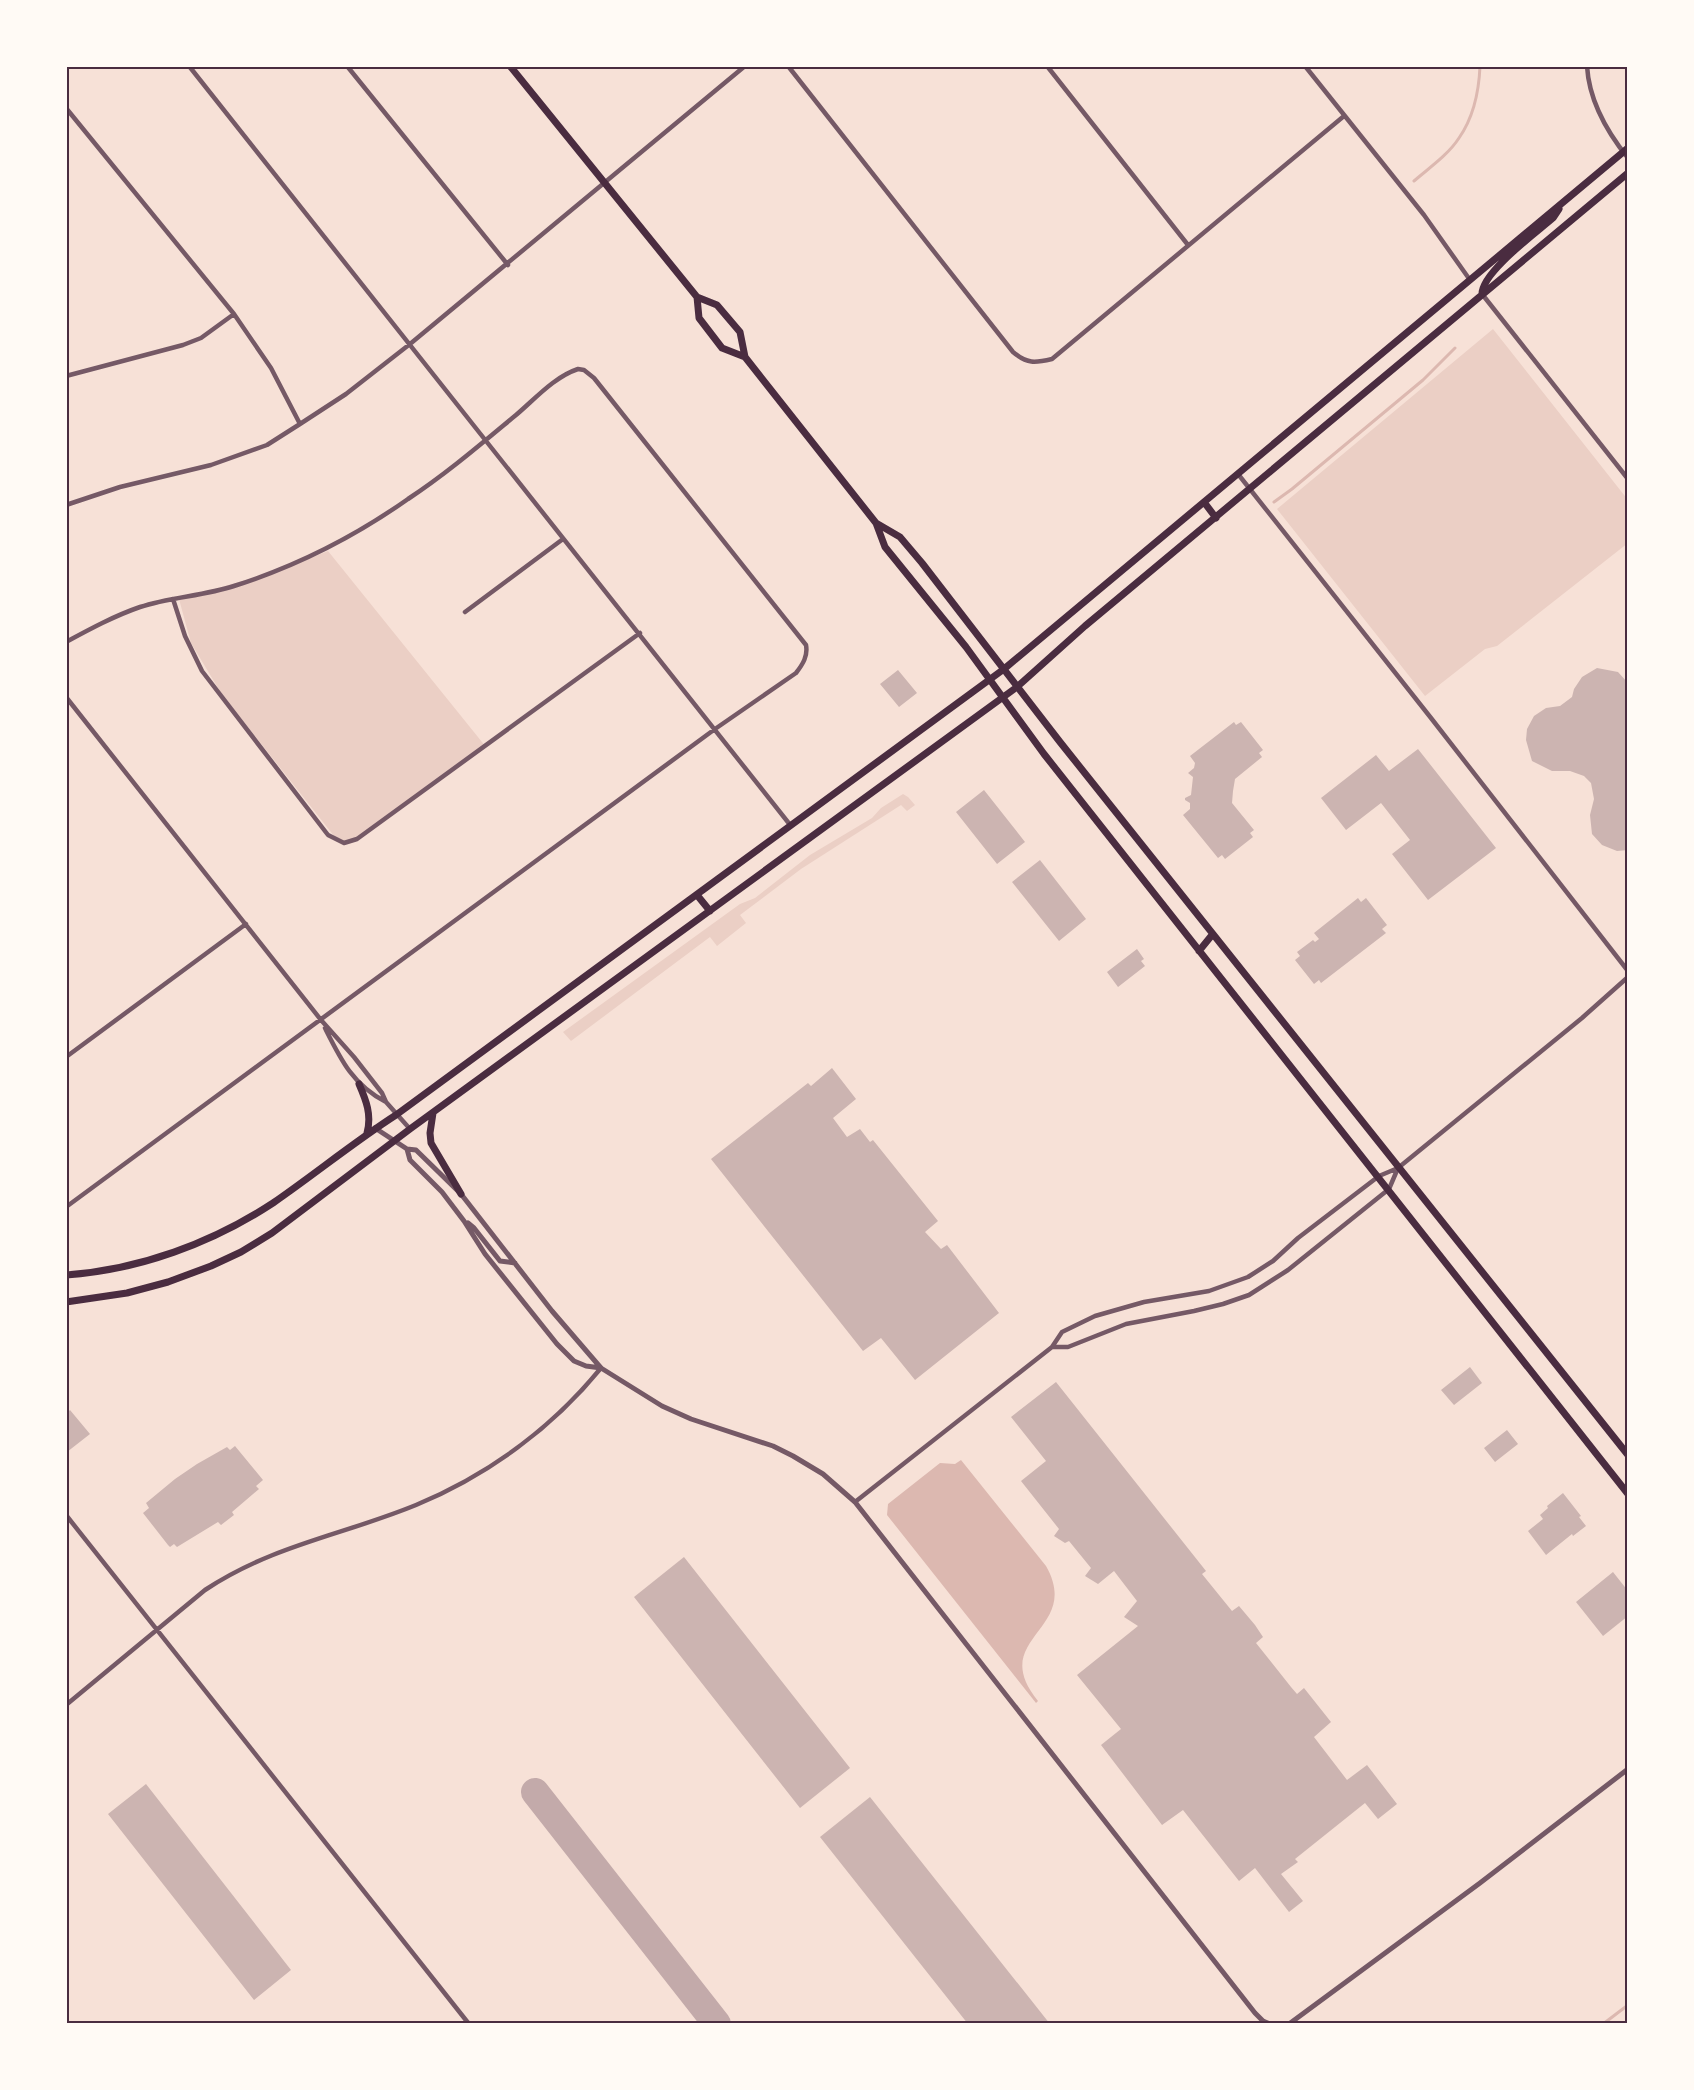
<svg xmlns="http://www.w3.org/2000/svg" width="1694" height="2090" font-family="Mulish,sans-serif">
<rect width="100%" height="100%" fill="#f7e1d7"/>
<path fill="#ebcfc5" d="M1493 329 1628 500V543L1497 646 1485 649 1425 696 1277 509Z
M328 551 486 747 354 842 338 841 221 693 191 643 179 599 278 571Z
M903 794 908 797 915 805 907 811 901 805 801 869 740 915 746 923 717 946 710 937 571 1041 563 1032 740 904 755 898 810 855 872 818 881 808Z"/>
<path fill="#dcb8b0" d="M961 1460 1046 1566C1083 1631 986 1637 1038 1701L1036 1703 887 1515 888 1504 940 1463 955 1464Z"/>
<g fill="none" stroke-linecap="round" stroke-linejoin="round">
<path stroke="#dcb8b0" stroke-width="3" d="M1414 181C1429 168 1448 155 1459 138 1473 118 1479 91 1480 66
M1274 502 1292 489 1423 380 1455 348
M1603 2024 1628 2005"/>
<path stroke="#c3aaaa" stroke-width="28" d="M535 1792 717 2024"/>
</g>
<path fill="#ccb4b1" d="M1597 668 1618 672 1628 683V850L1617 851 1602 845 1592 834 1590 815 1594 799 1591 783 1584 776 1570 771H1552L1532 761 1526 740 1527 729 1534 716 1546 708 1560 706 1572 697 1574 689 1582 677Z
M898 670 917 693 899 707 880 684Z
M1234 722 1236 725 1241 722 1263 750 1259 753 1262 757 1235 779 1233 791 1232 803 1254 830 1250 833 1253 837 1225 859 1222 855 1218 858 1183 815 1190 809V803L1185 800V798L1191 795 1193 777 1188 773 1194 768 1195 763 1190 756Z
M1418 749 1496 848 1428 900 1392 854 1410 840 1381 803 1346 830 1321 798 1376 755 1389 771Z
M984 790 1025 842 997 864 956 812Z
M1040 860 1086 919 1059 941 1012 882Z
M1358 898 1361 902 1366 898 1387 925 1382 929 1386 933 1321 983 1319 980 1314 984 1295 960 1300 956 1297 952 1313 940 1315 942 1319 939 1314 933Z
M1137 949 1144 959 1141 961 1145 966 1118 987 1107 972Z
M832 1068 856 1099 833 1118 847 1137 860 1129 870 1142 873 1140 938 1221 925 1232 941 1249 947 1245 999 1313 915 1380 881 1338 863 1351 711 1159 808 1083 811 1086Z
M1470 1367 1482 1383 1454 1405 1441 1390Z
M1056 1382 1206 1571 1202 1574 1232 1611 1239 1606 1255 1625 1263 1637 1256 1643 1291 1687 1297 1694 1304 1688 1331 1722 1314 1737 1347 1780 1367 1765 1397 1804 1378 1819 1365 1803 1295 1859 1298 1862 1281 1874 1303 1901 1289 1912 1255 1868 1239 1881 1183 1810 1162 1825 1101 1745 1121 1729 1077 1675 1138 1626 1124 1617 1137 1601 1114 1571 1098 1584 1085 1576 1091 1568 1069 1541 1065 1543 1054 1536 1059 1529 1021 1481 1046 1461 1011 1417Z
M70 1410 90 1434 67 1452 66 1414Z
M1507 1430 1518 1444 1495 1462 1484 1448Z
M235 1446 263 1480 256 1486 259 1489 232 1512 234 1515 221 1525 218 1522 177 1547 174 1544 170 1547 168 1545 143 1513 149 1508 146 1503 175 1479 197 1464 227 1447 230 1450Z
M1563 1493 1581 1516 1579 1517 1586 1526 1573 1536 1572 1534 1546 1555 1528 1531 1543 1519 1540 1515 1548 1508 1547 1506Z
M684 1557 850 1768 800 1808 634 1597Z
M1613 1572 1628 1591V1616L1603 1636 1576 1602Z
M146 1784 291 1970 254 2000 108 1814Z
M870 1797 1050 2024H968L820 1837Z"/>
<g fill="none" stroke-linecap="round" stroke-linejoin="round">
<path stroke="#755966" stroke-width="4.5" d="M189 66 791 826
M347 66 508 265
M788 66 1013 352C1027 364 1035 363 1052 359L1344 116
M1047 66 1188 245
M1305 66 1424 215 1470 280
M1587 66C1589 100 1607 132 1628 158
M66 108 234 314 271 368 300 424
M1482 294 1628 479
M66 376 183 345 201 338 234 314
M1238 474 1431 718 1628 971
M66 505 120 487 211 465 267 445 300 424 346 394 410 344 745 66
M173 599 185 636 202 671 328 835 344 843 357 839 640 633
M465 612 563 539
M66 642C90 629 114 616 140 607 170 597 203 596 234 586 297 566 354 537 408 499 446 474 481 444 516 415 535 399 554 377 578 369L584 370 594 378 806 645C808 656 803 664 796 673L715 729 66 1207
M66 697 321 1020 354 1057 382 1093 386 1102 410 1129
M325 1028C341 1060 353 1085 386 1102
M66 1057 246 924
M1052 1347H1068L1126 1324 1194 1311 1223 1304 1249 1295 1288 1270 1389 1189 1398 1168
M855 1502 1052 1347 1062 1332 1095 1316 1144 1302 1209 1291 1248 1277 1273 1261 1298 1238 1379 1176 1398 1168 1582 1018 1628 977
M66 1515 469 2024
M66 1705 205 1590C273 1545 343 1535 416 1505 488 1475 552 1428 601 1368"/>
<path stroke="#755966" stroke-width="5" d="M375 1128 407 1149 416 1150 461 1194 552 1311 601 1368 662 1406 691 1419 773 1446 793 1456 823 1474 855 1502 1255 2013 1263 2021 1270 2024
M407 1149 410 1160 442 1192 464 1221 485 1254 557 1344 574 1361 586 1366 601 1368
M468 1223 474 1228 500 1261 515 1263
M1289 2024 1480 1883 1628 1769"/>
<path stroke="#4a2c40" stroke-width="7" d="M510 66 697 297 717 305 740 332 745 357
M1482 294C1482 272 1536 233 1553 218L1559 209
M697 297 699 318 722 348 745 357 876 523 900 537 922 563 1060 742 1628 1455
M1204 502 1216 518
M876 523 885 547 966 647 1044 754 1628 1494
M697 895 710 911
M1199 951 1212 935
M359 1084C366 1100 372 1115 367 1133
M433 1113 430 1133 431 1143 461 1194
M66 1275C139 1270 212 1243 273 1203 315 1174 354 1142 396 1115L1004 669 1628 148
M66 1302 127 1293 168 1282 211 1266 241 1252 272 1233 410 1129 1017 687 1085 626 1628 173"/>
</g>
<rect width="1694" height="2090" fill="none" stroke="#fffaf5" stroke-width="135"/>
<rect x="68" y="68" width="1558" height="1954" fill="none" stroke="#4a2c40" stroke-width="2"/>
</svg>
